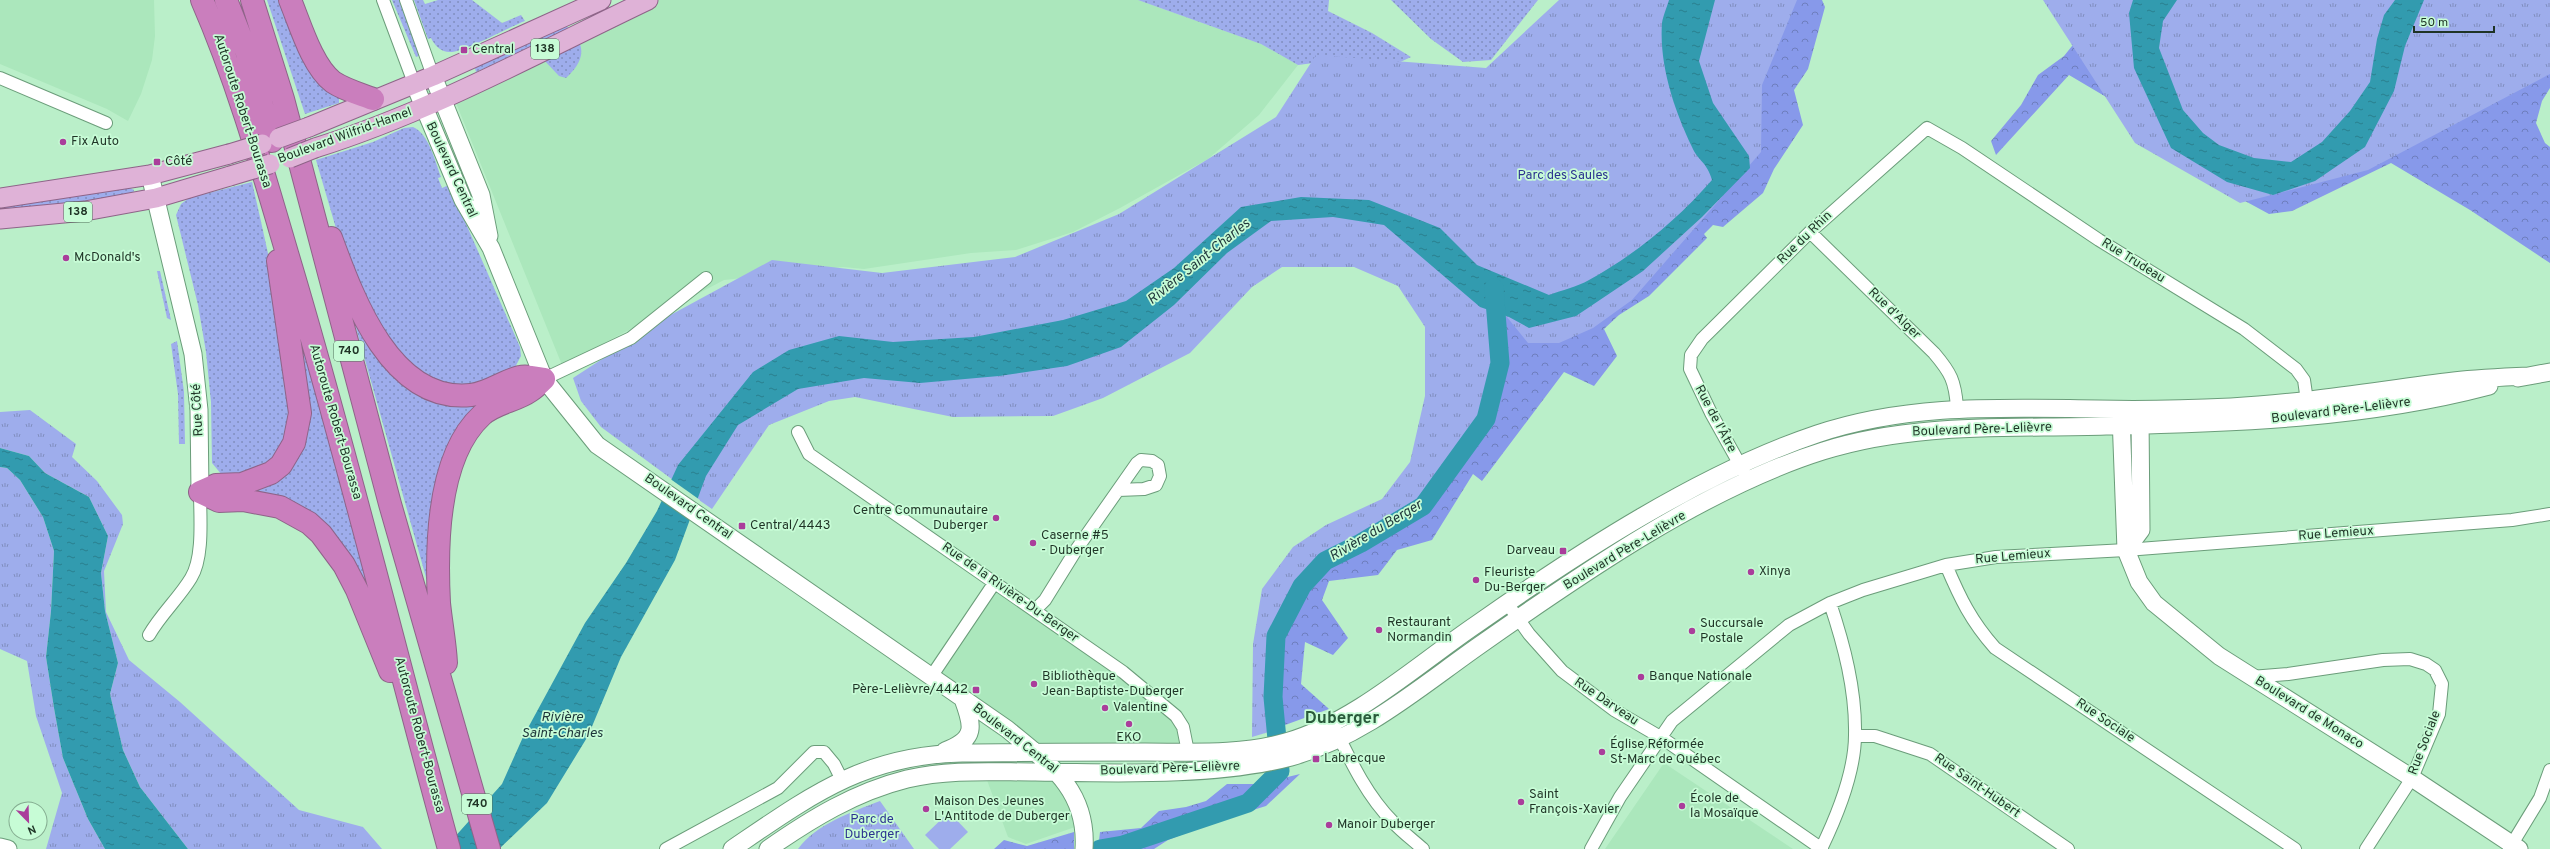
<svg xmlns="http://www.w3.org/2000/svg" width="2550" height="849" font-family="Overpass,sans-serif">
<defs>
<pattern id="grass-dots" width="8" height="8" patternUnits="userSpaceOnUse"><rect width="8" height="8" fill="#9eadec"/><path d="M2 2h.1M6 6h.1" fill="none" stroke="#808ebf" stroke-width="1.8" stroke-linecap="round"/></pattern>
<pattern id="forest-crowns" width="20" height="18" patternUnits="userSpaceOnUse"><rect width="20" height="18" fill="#8799ea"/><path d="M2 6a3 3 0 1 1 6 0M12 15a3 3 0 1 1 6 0" fill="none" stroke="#6e7ebd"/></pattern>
<pattern id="park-tufts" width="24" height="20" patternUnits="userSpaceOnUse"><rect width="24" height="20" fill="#9eadec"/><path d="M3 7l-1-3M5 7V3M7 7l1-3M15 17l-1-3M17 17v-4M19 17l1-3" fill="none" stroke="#808ebf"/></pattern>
<pattern id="water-ripples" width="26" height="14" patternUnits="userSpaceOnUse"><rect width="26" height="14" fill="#329baf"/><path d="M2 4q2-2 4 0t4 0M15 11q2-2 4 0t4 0" fill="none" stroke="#2a7f8e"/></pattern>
</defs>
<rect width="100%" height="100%" fill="#baefc9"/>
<path fill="#abe7bc" d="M0 0H154L155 36 152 60 141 94 128 121 107 109 0 64Z
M655 0H1138L1261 44 1298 65 1259 115 1208 159 1120 208 1073 232 1016 250 971 253 864 269 843 267 724 280 562 365 456 103Z
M990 577 1176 716 1188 752H1034L924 674Z
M1664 763 1793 849H1605Z
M984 772 1040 773 1070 787 1075 827 1026 844 1008 837Z"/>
<path fill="url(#grass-dots)" d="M267 0H284L339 93V103L305 114Z
M392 0H400L421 55 416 57Z
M414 0H423L425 4 438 0H472L502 23 521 15 525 21C509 27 464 52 450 52 441 52 435 46 431 38L428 39Z
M1138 0H1329L1328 11 1372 33 1411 57 1396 64 1337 60 1298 65 1261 44Z
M1391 0H1538L1491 60 1463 62 1431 39Z
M567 26 569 30 476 72 475 68Z
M579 42C586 56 576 69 566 78L559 76 543 59Z
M413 127C429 134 435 161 441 177L438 178 442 188 449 185 520 347 521 356 513 371 477 387 432 383 396 354 345 259 316 160 373 142 404 128Z
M252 182C271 266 292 352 292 439L258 473 222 475 212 463 211 402 206 352 198 305 176 215 181 204 189 198Z
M130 188 134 190 133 194 83 204 0 210V205Z
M157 271H160L171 320 167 318Z
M353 317 403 377 489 395 476 411 432 580 427 581Z
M301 335 369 590 364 593 345 556 247 495 285 469 295 337Z
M177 341 184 392 185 444H179L178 394 171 344Z"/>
<path fill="url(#forest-crowns)" d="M1715 0H1822L1825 7 1808 69 1794 90 1803 125 1774 169 1763 193 1723 227 1713 225 1704 234 1707 238 1649 296 1619 315 1604 329 1617 356 1594 386 1564 372 1482 481 1473 474 1432 540 1397 550 1378 575 1329 581 1322 600 1348 638 1333 655 1305 642 1301 684 1329 709 1266 732 1292 572 1369 523 1463 403 1404 282 1323 247 1271 221 1480 307 1509 317Z
M2550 0V88L2542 101 2536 123 2545 143 2550 147V263L2470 210 2391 163 2292 211 2269 214 2153 151 2118 104 2069 75 1996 155 1991 141 2021 105 2038 75 2064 56 2080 36Z
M1300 774 1266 806 1211 823 1168 840 1154 849H1098L1100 832 1141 828 1159 811 1186 807 1206 801 1227 784H1259Z
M1074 832V849H994L1004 840 1027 846Z"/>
<path fill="url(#park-tufts)" d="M1559 0H1797L1762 85 1761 152 1632 300 1593 328 1559 343H1528L1438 232 1301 201 1174 273 1126 304 1062 324 973 340 888 346 839 339 673 480 601 427 581 401 573 378 665 318 772 260 882 273 1015 257 1119 214 1276 117 1316 55 1486 68Z
M2043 0H2550V74L2368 170 2240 203 2135 143Z
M1333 211 1386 223 1498 310 1502 363 1489 420 1424 507 1330 564 1305 587 1280 647 1281 696 1285 727 1252 737 1253 644 1262 589 1293 547 1326 525 1382 499 1410 462 1425 396V327L1398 286 1354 267H1282L1252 287 1190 353 1103 398 1053 416 953 417 855 397 829 401 769 425 712 509 696 498 704 475 736 423 797 387 864 375 1066 363 1270 218Z
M30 410 76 444 72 457 97 481 122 515 123 524 104 571 106 612 129 660 180 702 299 810 363 827 382 849H188L140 787 123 750 110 694 118 663 105 611 101 573 108 536 89 497 45 473 29 456 0 448V412Z
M0 467 7 468 20 480 43 517 54 551 51 611 46 657 54 708 63 758 88 819 105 849H46L62 793 36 716 27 661 0 649Z
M880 801 914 849H798C816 824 852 812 880 801Z"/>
<path fill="#9eadec" d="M949 812 968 832 950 849H939L925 835Z"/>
<path fill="url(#water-ripples)" d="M1669 0H1715L1699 61 1713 103 1749 156 1750 168 1702 217 1643 271 1576 316 1529 328 1509 317 1480 307 1384 225 1333 217 1271 221 1227 253 1174 305 1121 347 1067 366 999 376 920 383 864 378 798 389 738 425 706 476 675 560 621 657 588 736 547 803 499 849H444L502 784 523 737 585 623 626 563 657 511 678 465 753 372 789 350 839 336 893 342 974 337 1063 320 1126 301 1174 268 1241 207 1301 197 1369 200 1440 228 1477 265 1549 295C1562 290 1577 287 1589 280 1636 254 1677 220 1712 180 1707 162 1698 161 1692 147 1674 109 1659 65 1662 23 1663 16 1667 7 1669 0Z
M2133 0H2177L2163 21 2159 48 2183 110 2203 133 2219 145 2254 158 2291 162 2322 142 2350 111 2370 82 2377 39 2384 15 2395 0H2424L2405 46 2394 91 2365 147 2315 181 2273 195 2227 182 2171 148 2134 68 2129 13Z
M0 448 29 456 45 473 89 497 108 536 101 573 105 611 118 663 110 694 123 750 140 787 188 849H105L88 819 63 758 54 708 46 657 51 611 54 551 43 517 20 480 7 468 0 467Z"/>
<path fill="#baefc9" d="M669 478 700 500 692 521 660 499Z"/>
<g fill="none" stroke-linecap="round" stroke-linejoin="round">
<path stroke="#329baf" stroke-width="19" d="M1100 849 1123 845 1248 803 1280 771 1273 697 1276 636 1302 586 1325 561 1361 543 1423 506 1486 419 1500 363 1494 288"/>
<defs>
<path id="street" d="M383 0 414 83
M406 0 433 76
M0 78 106 123
M1810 232 1934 353C1951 373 1955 381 1957 407
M544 379 631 338 706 278
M798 432 809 454 1123 672 1176 716 1183 727 1188 752
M1744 472 1711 413 1690 369 1691 355 1702 339 1810 232 1927 128 1962 148 2099 240 2244 329 2296 369 2304 380 2308 408
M1946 565C1960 598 1971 621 1995 648L2295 849
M1507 603 1529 634 1562 671 1614 710 1662 738 1822 849
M1035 610 1045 600 1076 550 1137 463 1141 460 1152 461 1158 465 1160 476 1156 485 1144 489 1118 490
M149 635C161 614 179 598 191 578 204 557 200 516 200 492
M931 677 995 582
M2251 677 2288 674 2383 660 2410 659 2426 664 2435 670 2442 684 2439 714 2412 778 2366 849
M1337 733C1352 764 1368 797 1393 822 1402 832 1413 840 1423 849
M1855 736H1875L1930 754 2068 849
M666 849 778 788 814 752H824L834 764 842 780
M1591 849 1620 797 1672 721 1789 625 1830 603 1863 590 1946 565 1996 557 2126 550 2512 520 2550 514
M1821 849C1837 816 1855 772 1855 735 1856 690 1844 645 1830 603
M2509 849 2540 798 2550 770"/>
<path id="secondary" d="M433 76 481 195 489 236
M414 83 463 200 491 248 544 379 597 445 1007 729C1048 763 1088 789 1084 849
M150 175 193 354 199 410 200 492
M2518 378 2550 372
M2121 416 2126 550 2139 582 2154 603 2219 656 2412 778 2519 849
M2126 550 2141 530 2140 415
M945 751C977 739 973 726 963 699
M0 847 8 849
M732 849C810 796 864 755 962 753 1023 752 1084 752 1145 752 1191 752 1242 755 1286 742 1355 722 1418 664 1477 624 1578 553 1701 473 1817 434 1909 403 2003 408 2098 409 2142 410 2187 409 2231 407 2306 403 2380 390 2454 381 2479 378 2504 377 2529 376
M768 849C811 819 855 792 907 779 949 769 992 772 1035 772 1114 773 1216 777 1291 757 1363 737 1420 687 1480 645 1581 574 1705 488 1823 451 1915 422 2010 429 2106 426 2234 423 2364 419 2489 386"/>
<path id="primary" d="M309 127 433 76 601 0
M315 148C430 112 539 52 648 0
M0 198 150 175 229 154
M0 219 85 211 156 198 230 176"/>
<path id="highway" d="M202 0C240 87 265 179 292 270 349 462 396 656 449 849
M226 0 247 53 272 141
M252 0 283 99 390 504 489 849
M290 0C300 24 312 66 333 82 345 90 360 94 373 99
M331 238C353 298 391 404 471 395 489 393 503 381 520 377 527 375 537 378 544 379
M200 492 216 485 242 484 271 473 281 465 294 443 300 413 278 261
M200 492 219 501 243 500 280 507 309 523 321 534 344 565 357 590 390 671
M446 663C445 643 441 623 439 603 436 546 437 456 482 415 495 403 516 401 530 391 535 388 540 383 544 379"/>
</defs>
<use href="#street" stroke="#6b9d7a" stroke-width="14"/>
<use href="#secondary" stroke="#6b9d7a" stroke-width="19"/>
<use href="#primary" stroke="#8e6488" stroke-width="21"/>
<use href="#highway" stroke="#8e6488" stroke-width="24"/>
<use href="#street" stroke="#fff" stroke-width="12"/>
<use href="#secondary" stroke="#fff" stroke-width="17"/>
<use href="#primary" stroke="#dfb2d7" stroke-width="19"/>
<use href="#highway" stroke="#ca7ebd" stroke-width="22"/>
<defs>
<path id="primary-bridge" d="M279 138 309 127
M229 154 262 144
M290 158 315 148
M230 176 270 164"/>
</defs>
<use href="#primary-bridge" stroke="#8e6488" stroke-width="21" stroke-linecap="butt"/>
<use href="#primary-bridge" stroke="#dfb2d7" stroke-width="19"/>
</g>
<g fill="#aa3d9b" stroke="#c7fcd6" stroke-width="1.5">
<rect x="460" y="46" width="8" height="8" rx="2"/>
<circle cx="63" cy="142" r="4"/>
<rect x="153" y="158" width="8" height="8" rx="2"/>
<circle cx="66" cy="258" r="4"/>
<circle cx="996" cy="518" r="4"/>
<rect x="738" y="522" width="8" height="8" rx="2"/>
<circle cx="1033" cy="543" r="4"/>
<rect x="1559" y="547" width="8" height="8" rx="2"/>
<circle cx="1751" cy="572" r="4"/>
<circle cx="1476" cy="580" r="4"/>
<circle cx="1379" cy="630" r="4"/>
<circle cx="1692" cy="631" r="4"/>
<circle cx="1641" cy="677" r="4"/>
<circle cx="1034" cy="684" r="4"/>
<rect x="972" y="686" width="8" height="8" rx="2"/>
<circle cx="1105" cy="708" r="4"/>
<circle cx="1129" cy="724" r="4"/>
<circle cx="1602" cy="752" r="4"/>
<rect x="1312" y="755" width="8" height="8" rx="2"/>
<circle cx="1521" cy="802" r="4"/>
<circle cx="1682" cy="806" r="4"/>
<circle cx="926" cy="809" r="4"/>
<circle cx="1329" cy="825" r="4"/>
</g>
<g text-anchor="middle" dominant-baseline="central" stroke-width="3.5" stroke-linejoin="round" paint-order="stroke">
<g fill="#c7fcd6" stroke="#51705b" stroke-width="1">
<rect x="531" y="39" width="28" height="20" rx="3"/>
<rect x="64" y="202" width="28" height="20" rx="3"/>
<rect x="334" y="341" width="30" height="20" rx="3"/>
<rect x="462" y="794" width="30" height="20" rx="3"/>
</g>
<g font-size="12" font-weight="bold" fill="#1f3426">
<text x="545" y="49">138</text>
<text x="78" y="212">138</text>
<text x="349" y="351">740</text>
<text x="477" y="804">740</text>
</g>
<g font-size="13" fill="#1f3426" stroke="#c7fcd6" text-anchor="start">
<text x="472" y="50">Central</text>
<text x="71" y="142">Fix Auto</text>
<text x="165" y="162">Côté</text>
<text x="74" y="258">McDonald's</text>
<text x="988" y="511" text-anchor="end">Centre Communautaire<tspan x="988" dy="15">Duberger</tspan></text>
<text x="750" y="526">Central/4443</text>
<text x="1041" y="536">Caserne #5<tspan x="1041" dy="15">- Duberger</tspan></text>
<text x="1555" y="551" text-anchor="end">Darveau</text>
<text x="1759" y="572">Xinya</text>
<text x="1484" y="573">Fleuriste<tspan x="1484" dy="15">Du-Berger</tspan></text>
<text x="1387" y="623">Restaurant<tspan x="1387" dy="15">Normandin</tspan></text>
<text x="1700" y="624">Succursale<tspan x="1700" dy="15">Postale</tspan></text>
<text x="1042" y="677">Bibliothèque<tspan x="1042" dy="15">Jean-Baptiste-Duberger</tspan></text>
<text x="1649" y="677">Banque Nationale</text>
<text x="968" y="690" text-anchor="end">Père-Lelièvre/4442</text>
<text x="1113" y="708">Valentine</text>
<text x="1129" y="738" text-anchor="middle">EKO</text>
<text x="1610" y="745">Église Réformée<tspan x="1610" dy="15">St-Marc de Québec</tspan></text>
<text x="1324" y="759">Labrecque</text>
<text x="1529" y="795">Saint<tspan x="1529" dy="15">François-Xavier</tspan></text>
<text x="1690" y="799">École de<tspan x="1690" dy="15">la Mosaïque</tspan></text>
<text x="934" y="802">Maison Des Jeunes<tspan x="934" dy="15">L'Antitode de Duberger</tspan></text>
<text x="1337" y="825">Manoir Duberger</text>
</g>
<g font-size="13" fill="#1f3426" stroke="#c7fcd6">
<text transform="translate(242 111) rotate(72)">Autoroute Robert-Bourassa</text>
<text transform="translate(345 136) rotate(-20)">Boulevard Wilfrid-Hamel</text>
<text transform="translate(451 170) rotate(65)">Boulevard Central</text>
<text transform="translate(1805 238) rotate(-44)">Rue du Rhin</text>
<text transform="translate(2133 261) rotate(32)">Rue Trudeau</text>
<text transform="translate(1894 314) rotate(44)">Rue d'Alger</text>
<text transform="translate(198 410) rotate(-93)">Rue Côté</text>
<text transform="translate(2341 411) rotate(-7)">Boulevard Père-Lelièvre</text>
<text transform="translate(1715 419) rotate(62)">Rue de l'Âtre</text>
<text transform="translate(335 422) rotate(74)">Autoroute Robert-Bourassa</text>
<text transform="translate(1982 430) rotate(-2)">Boulevard Père-Lelièvre</text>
<text transform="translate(688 507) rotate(35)">Boulevard Central</text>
<text transform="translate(2336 534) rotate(-4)">Rue Lemieux</text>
<text transform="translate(1625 551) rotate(-31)">Boulevard Père-Lelièvre</text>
<text transform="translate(2013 557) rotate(-5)">Rue Lemieux</text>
<text transform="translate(1010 593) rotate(35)">Rue de la Rivière-Du-Berger</text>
<text transform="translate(1606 702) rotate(34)">Rue Darveau</text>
<text transform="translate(2309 713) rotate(32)">Boulevard de Monaco</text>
<text transform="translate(2105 721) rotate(34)">Rue Sociale</text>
<text transform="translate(419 735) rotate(75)">Autoroute Robert-Bourassa</text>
<text transform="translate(1015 739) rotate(38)">Boulevard Central</text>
<text transform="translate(2425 743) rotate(-69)">Rue Sociale</text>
<text transform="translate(1170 769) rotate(-2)">Boulevard Père-Lelièvre</text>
<text transform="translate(1977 786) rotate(35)">Rue Saint-Hubert</text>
</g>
<g font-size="13" fill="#2c3390" stroke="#c7fcd6">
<text x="1563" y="176">Parc des Saules</text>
<text x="872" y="820">Parc de<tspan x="872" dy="15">Duberger</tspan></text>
</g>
<g font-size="14" font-style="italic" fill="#1e353a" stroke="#c7fcd6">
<text transform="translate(1199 262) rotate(-39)">Rivière Saint-Charles</text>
<text transform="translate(1376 531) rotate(-31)">Rivière du Berger</text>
<text x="562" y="717">Rivière<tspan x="562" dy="16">Saint-Charles</tspan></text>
</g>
<g font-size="17" font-weight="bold" fill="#2a5a3b" stroke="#c7fcd6">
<text x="1342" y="719">Duberger</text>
</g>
</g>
<g transform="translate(28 821) rotate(157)"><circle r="19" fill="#c7fcd6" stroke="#84ac90"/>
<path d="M0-3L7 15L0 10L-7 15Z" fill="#aa3d9b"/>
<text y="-6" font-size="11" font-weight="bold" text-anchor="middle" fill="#1f3426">N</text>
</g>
<path d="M2414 26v6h80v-6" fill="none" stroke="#1f3426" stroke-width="2"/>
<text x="2420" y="26" font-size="12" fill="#1f3426" stroke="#c7fcd6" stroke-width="3" paint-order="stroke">50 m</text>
</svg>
